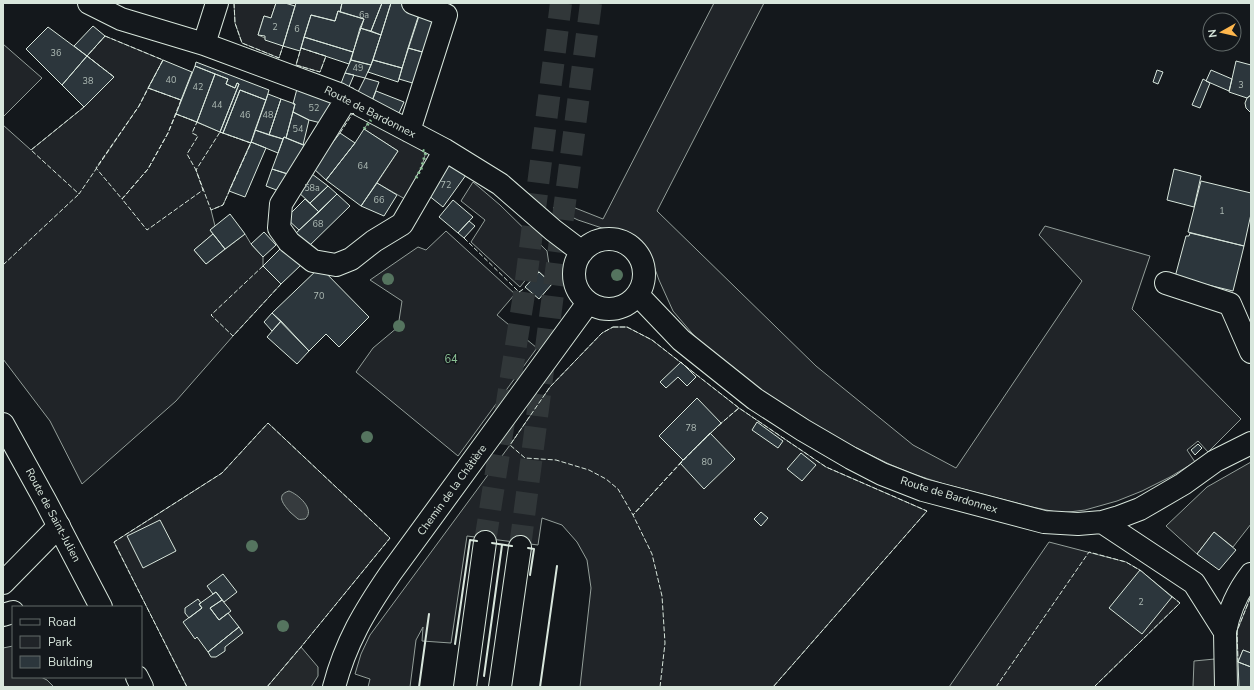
<svg xmlns="http://www.w3.org/2000/svg" width="1254" height="690" font-family="'Nunito Sans',sans-serif">
<rect width="100%" height="100%" fill="#14181c"/>
<path fill="#202428" stroke="#939e99" d="M234 3H276L271 18 264 16 258 35 283 46 279 58 242 43 235 23Z
M714 3H764L657 211 816 366 913 445 956 468 1082 281 1039 235 1045 226 1150 256 1132 309 1241 419 1208 452 1198 441 1187 450 1195 462 1170 477 1142 491 1117 501 1085 510 1061 513 1032 507 944 484 913 474 889 464 844 442 806 420 766 394 731 367 697 339 673 311 659 280 651 258 641 244 619 231 602 228 578 220 553 208 560 202 603 219Z
M105 36 163 60 149 88 181 100 177 114 220 132 251 143 223 205 211 210 215 226 210 230 213 234 194 250 206 264 245 234 251 244 263 257V266L281 284 233 336 176 401 82 484 50 421 3 359V125L31 150 84 107 114 77 87 56Z
M3 44 42 78 3 117Z
M301 48 326 56 320 72 296 65Z
M370 120 426 152 421 169 405 199 377 183 398 151 364 129Z
M473 182 500 205 547 251 552 284 535 268 520 287 471 242 485 220 461 201Z
M446 231 515 294 497 315 537 348 458 456 356 372 373 348 398 327 402 301 370 280 418 247 426 250Z
M613 327H627L652 340 739 408 826 467 927 511 773 687H580L591 588 587 560 577 542 562 525 542 518 538 545 467 536 451 643 422 641 423 627 416 640 410 687H368L370 679 355 674 361 654 370 635 510 445 550 387 602 333Z
M268 423 390 538 301 647 267 687H187L114 542 222 473Z
M1049 542 1126 562 1140 570 1180 603 1094 687H949Z
M1251 596V653L1243 650 1238 662 1237 631Z"/>
<path fill="#24282b" stroke="#939e99" d="M1251 462V524L1233 547 1214 532 1197 554 1166 526 1207 487Z
M13 646V677H41L47 680 54 687H3V648Z
M301 647 318 667V676L311 687H267Z
M1225 658 1226 687H1193L1194 661Z"/>
<path fill="#363b3e" stroke="#939e99" d="M289 491C298 494 316 510 305 519 302 519 300 520 298 519 295 517 293 514 290 512 284 505 275 495 289 491Z"/>
<path fill="#2c363c" stroke="#d8e6dc" d="M276 3H285L295 6 283 46 265 40V36L258 35 264 16 271 18Z
M296 3H342L340 12 338 11 335 21 311 15 300 51 283 46Z
M342 3H382L371 31 360 28 364 19 340 12Z
M382 3H391L381 35 371 31Z
M391 3H401L421 10 402 68 373 60Z
M338 11 364 19 353 52 304 37 311 15 335 21Z
M419 14 435 20 426 53 408 48Z
M93 26 105 36 87 56 74 46Z
M48 27 87 56 62 85 26 49Z
M360 28 381 35 371 65 351 60Z
M304 37 353 52 349 64 301 48Z
M408 48 426 53 416 84 399 79Z
M87 56 114 77 84 107 62 85Z
M163 60 192 72 181 100 148 88Z
M351 60 371 65 365 78 345 73Z
M373 60 402 68 398 82 368 72Z
M1236 61 1251 65V95L1247 98 1229 92Z
M196 62 269 90 266 100 240 90 223 133 220 132 239 84 237 83 235 88 226 84 228 79 195 66Z
M195 66 215 74 197 122 176 114Z
M1157 70 1163 72 1158 84 1153 82Z
M1211 70 1232 79 1229 91 1206 81Z
M345 73 354 75 348 89 340 86Z
M215 74 228 79 226 84 235 88 237 83 239 84 220 132 197 122Z
M365 78 379 82 372 101 357 94Z
M1203 79 1210 83 1200 108 1192 105Z
M298 85 338 103 325 124 309 120 293 112 295 104H293Z
M240 90 266 100 251 143 223 133Z
M376 91 404 102 399 113 372 101Z
M268 94 281 99 269 135 255 130Z
M1251 95V113L1246 108 1245 103 1247 98Z
M281 99 295 104 286 138 284 137 283 139 269 135Z
M293 112 309 120 303 145 286 138Z
M364 129 398 151 361 206 326 180 355 143Z
M255 130 283 139 278 153 251 142Z
M340 133 355 143 326 180 313 168Z
M284 137 304 145 294 176 272 169Z
M251 142 266 148 245 197 229 191Z
M448 163 466 175 443 207 428 195Z
M272 169 294 176 279 191 266 186Z
M1174 169 1201 176 1194 207 1167 200Z
M308 171 328 186 310 203 296 190Z
M1201 181 1251 193V214L1244 246 1188 232Z
M377 183 397 195 384 216 361 206Z
M328 186 337 194 319 212 310 203Z
M337 194 350 206 307 248 294 235Z
M305 199 319 212 299 230 286 218Z
M453 200 473 217 458 233 439 217Z
M230 214 245 234 225 249 210 230Z
M469 221 475 226 464 238 458 233Z
M264 232 276 245 263 257 251 244Z
M1190 233 1244 246 1233 291 1175 277 1186 236H1189Z
M213 234 225 249 206 264 194 250Z
M283 246 301 265 281 284 263 266Z
M320 267 369 317 339 347 326 334 309 351 272 313Z
M539 272 552 284 539 299 525 287Z
M272 313 281 321 272 331 264 322Z
M281 321 309 351 297 364 267 337Z
M681 362 696 377 687 386 678 377 666 388 660 382Z
M697 398 721 423 683 460 659 436Z
M757 422 783 441 778 448 752 430Z
M710 433 735 459 704 489 680 463Z
M1198 444 1202 448 1195 455 1191 450Z
M801 453 816 465 802 481 787 469Z
M761 512 768 518 761 526 754 519Z
M160 520 176 551 143 568 127 536Z
M1214 532 1236 550 1219 570 1197 554Z
M1140 570 1172 597 1142 634 1109 608Z
M223 574 237 592 224 602 216 592 213 594 207 586Z
M216 592 222 600 210 608 219 620 228 613 239 627 208 652 197 637 195 639 183 622 202 608 199 604Z
M198 599 201 603 199 604 202 608 189 618 185 613V608Z
M222 600 231 611 219 620 210 608Z
M239 627 243 633 225 647V651L216 657H211L208 652Z
M1243 650 1251 653V667L1238 662Z
M1238 662 1251 667V687H1239Z"/>
<g fill="none" stroke-linecap="round" stroke-linejoin="round">
<path stroke="#313739" stroke-width="22" stroke-dasharray="22 11" stroke-linecap="butt" d="M485 542 525 288 561 3
M520 547 591 3"/>
<defs>
<path id="minor" d="M89 3 121 19 204 44 339 94 445 150 500 184 553 230 582 252
M204 44 217 3
M347 98 281 204 279 228 289 242 313 261 336 265 351 259 374 241 402 224 445 150
M409 131 446 15 413 3
M574 274a35 35 0 1 1 70 0a35 35 0 1 1-70 0Z
M1166 283 1230 304 1251 352
M638 295 681 340 755 399 803 430 851 458 882 474 923 490 1044 522 1078 524 1102 522 1119 517 1140 509 1183 484 1215 461 1251 443
M1102 522 1194 583 1225 632 1226 687
M3 583 59 526
M3 615 13 612
M1225 632C1229 610 1237 592 1251 574
M334 687C346 642 364 612 390 574L588 303"/>
<path id="major" d="M3 424 46 502 101 607
M137 677 142 687"/>
<path id="highway" d="M465 687 485 542
M500 687 520 547"/>
</defs>
<use href="#minor" stroke="#d8e6dc" stroke-width="24"/>
<use href="#major" stroke="#d8e6dc" stroke-width="24"/>
<use href="#highway" stroke="#d8e6dc" stroke-width="24"/>
<use href="#minor" stroke="#14181c" stroke-width="22"/>
<use href="#major" stroke="#14181c" stroke-width="22"/>
<use href="#highway" stroke="#14181c" stroke-width="22"/>
<path stroke="#8ac095" stroke-width="3" stroke-dasharray="2 3" stroke-linecap="butt" d="M364 129 371 120
M416 178 421 169 426 152 420 149"/>
<path stroke="#d8e6dc" stroke-width="1" stroke-dasharray="5 2" stroke-linecap="butt" d="M234 3 235 23 242 43 279 58 283 46
M105 36 163 60 139 106 79 194 31 150 84 107 114 77 87 56Z
M301 48 326 56 320 72 296 65Z
M148 88 181 100 168 133 148 169 122 199 96 168 139 106Z
M176 114 197 122 192 133 198 136 187 154 196 170 203 190 147 230 122 199 148 169 168 133Z
M220 132 251 143 223 205 211 210 196 170Z
M340 133 353 113 355 115
M464 238 519 292 525 288
M3 265 79 194
M263 266 211 315 233 336 281 284
M613 327H627L652 340 739 408C700 440 667 478 633 515L618 489 606 479 589 470 556 460 525 458 510 445 550 387 602 333Z
M719 425 739 408 826 467 927 511 773 687
M1238 661V662L1237 631 1251 596
M187 687 114 542 222 473 268 423 390 538 301 647 267 687
M660 687 665 643 662 596 652 554 633 515 682 461
M996 687 1089 552 1126 562 1141 571
M1094 687 1180 603 1170 595"/>
<path stroke="#d8e6dc" stroke-width="2" d="M492 543 512 546
M528 548 534 549 530 575
M455 644 470 540 477 541
M484 676 502 545
M419 687 429 614
M540 687 557 566"/>
</g>
<g fill="#55745f">
<circle cx="617" cy="275" r="6"/>
<circle cx="388" cy="279" r="6"/>
<circle cx="399" cy="326" r="6"/>
<circle cx="367" cy="437" r="6"/>
<circle cx="252" cy="546" r="6"/>
<circle cx="283" cy="626" r="6"/>
</g>
<g text-anchor="middle" dominant-baseline="central" stroke-width="3" stroke-linejoin="round" paint-order="stroke">
<g font-size="9" fill="#adbab4">
<text x="364" y="15">6a</text>
<text x="275" y="27">2</text>
<text x="297" y="29">6</text>
<text x="56" y="53">36</text>
<text x="358" y="68">49</text>
<text x="171" y="80">40</text>
<text x="88" y="81">38</text>
<text x="1241" y="85">3</text>
<text x="198" y="87">42</text>
<text x="217" y="105">44</text>
<text x="314" y="108">52</text>
<text x="245" y="115">46</text>
<text x="268" y="115">48</text>
<text x="298" y="129">54</text>
<text x="363" y="166">64</text>
<text x="446" y="185">72</text>
<text x="312" y="188">58a</text>
<text x="379" y="200">66</text>
<text x="1222" y="211">1</text>
<text x="318" y="224">68</text>
<text x="319" y="296">70</text>
<text x="691" y="428">78</text>
<text x="707" y="462">80</text>
<text x="1141" y="602">2</text>
</g>
<g font-size="11" fill="#d8e6dc" stroke="#14181c">
<text transform="translate(370 112) rotate(27)">Route de Bardonnex</text>
<text transform="translate(452 490) rotate(-54)">Chemin de la Châtière</text>
<text transform="translate(949 495) rotate(17)">Route de Bardonnex</text>
<text transform="translate(53 515) rotate(62)">Route de Saint-Julien</text>
</g>
<g font-size="11" fill="#8ac095" stroke="#14181c">
<text x="451" y="359">64</text>
</g>
</g>
<rect width="1254" height="690" fill="none" stroke="#d8e6dc" stroke-width="8"/>
<rect x="12" y="606" width="130" height="72" fill="#14181c" stroke="#626a69"/>
<rect x="20" y="619" width="20" height="6" fill="#14181c" stroke="#626a69"/>
<text x="48" y="626" font-size="12" fill="#d8e6dc">Road</text>
<rect x="20" y="636" width="20" height="12" fill="#202428" stroke="#626a69"/>
<text x="48" y="646" font-size="12" fill="#d8e6dc">Park</text>
<rect x="20" y="656" width="20" height="12" fill="#2c363c" stroke="#626a69"/>
<text x="48" y="666" font-size="12" fill="#d8e6dc">Building</text>
<g transform="translate(1222 32) rotate(262)"><circle r="19" fill="#14181c" stroke="#626a69"/>
<path d="M0-3L7 15L0 10L-7 15Z" fill="#ffb74d"/>
<text y="-6" font-size="11" font-weight="bold" text-anchor="middle" fill="#d8e6dc">N</text>
</g>
</svg>
